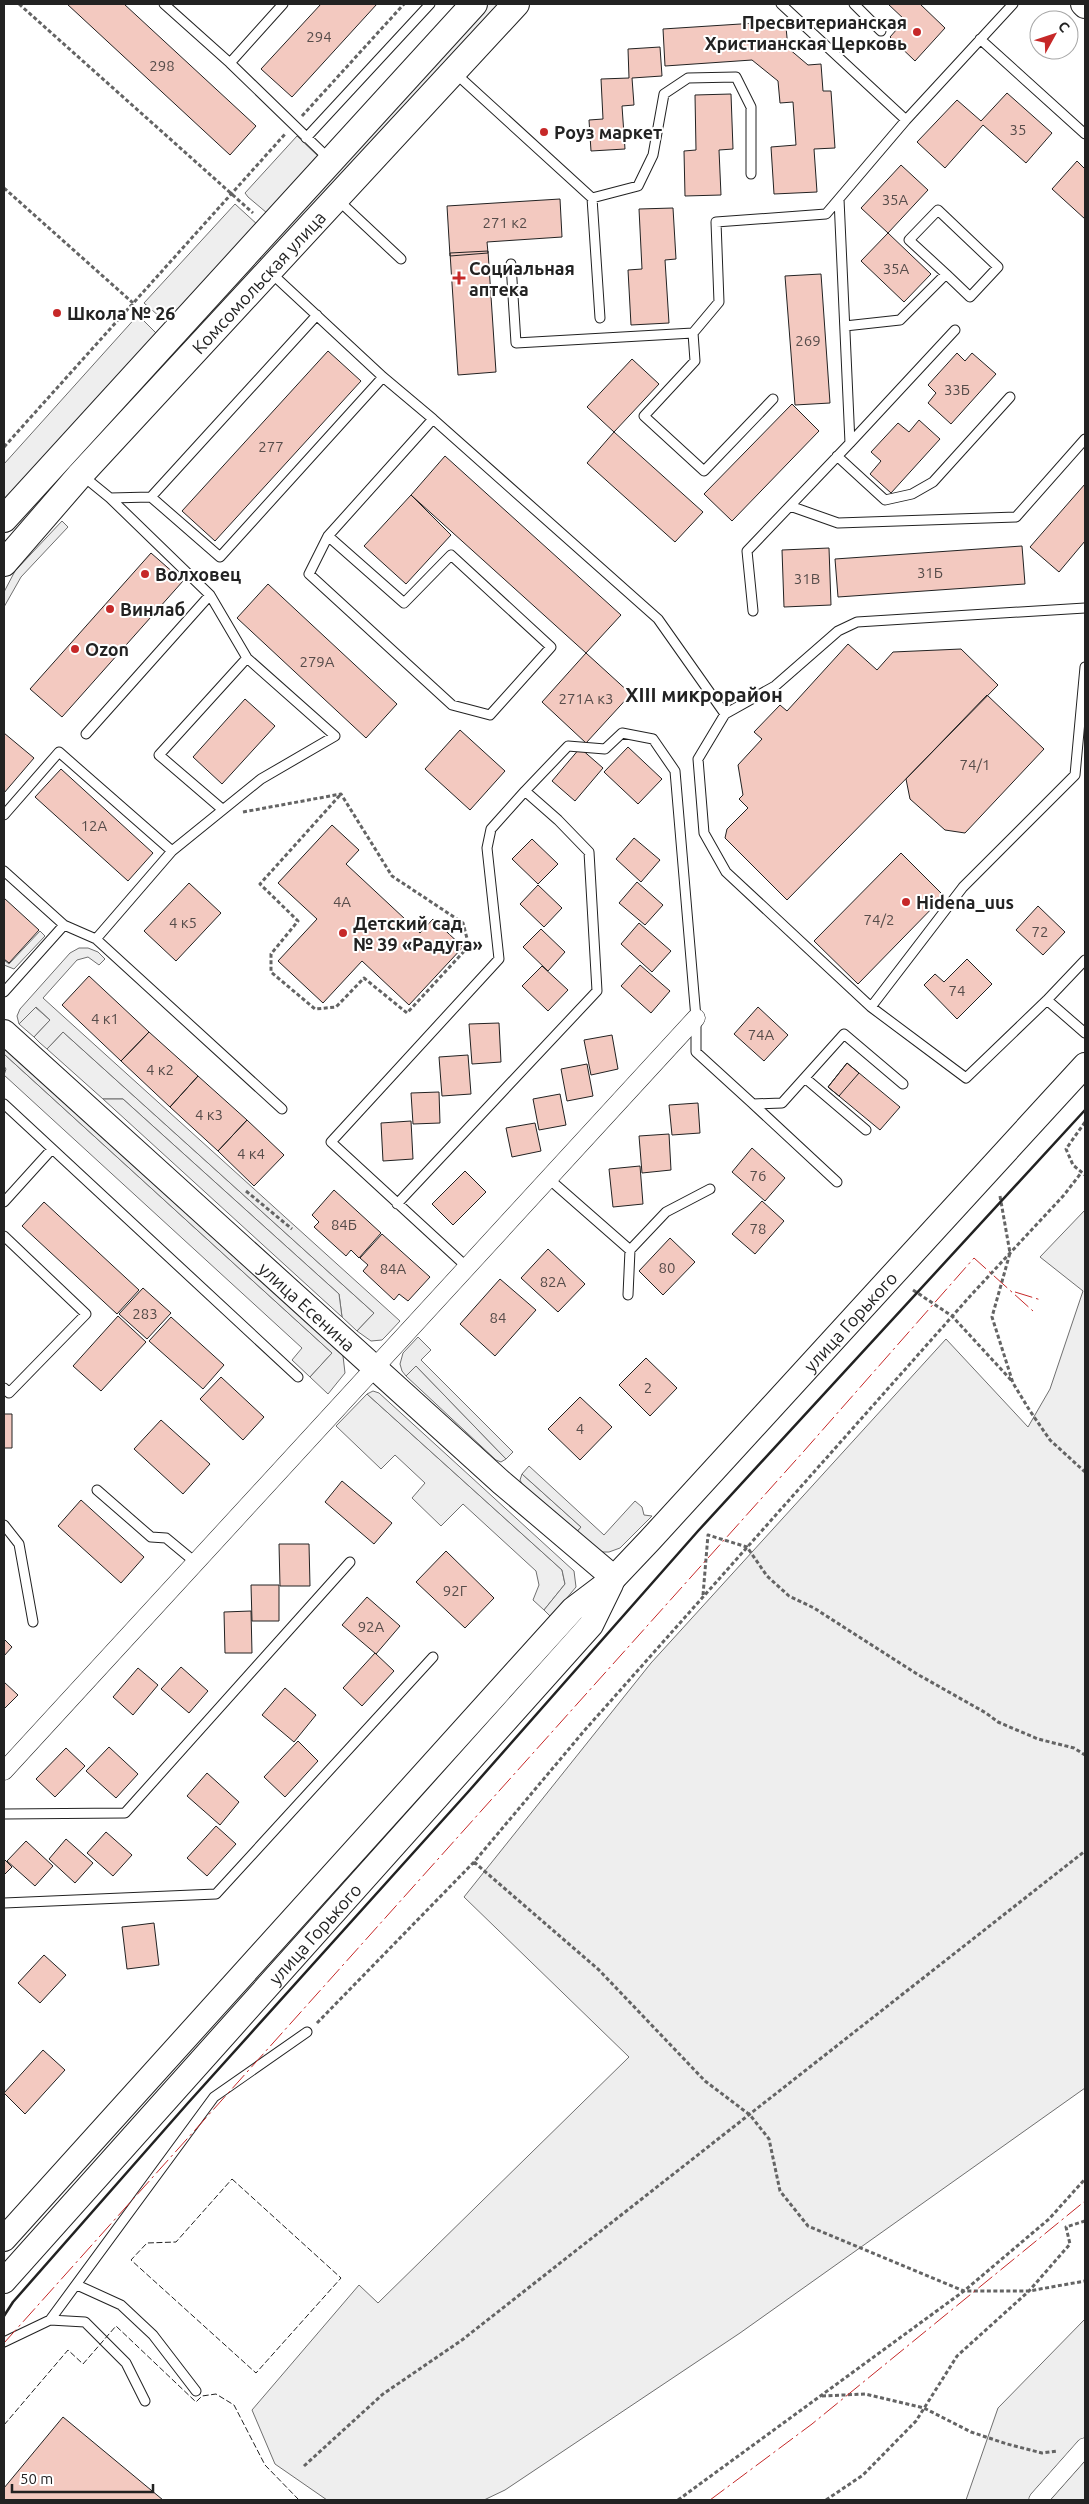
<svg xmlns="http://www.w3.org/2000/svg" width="1089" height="2504" font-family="Ubuntu,sans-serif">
<rect width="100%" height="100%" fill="#fff"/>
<path fill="#eee" stroke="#6f6f6f" d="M487 4H498L264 262 258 256Z
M297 136 320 158 267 213 248 197 245 193Z
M235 204 259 226 168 324 144 303Z
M138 315 159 336 4 506V464Z
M40 931 45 936 14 969 4 965V960L9 964Z
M35 1007 50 1020 34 1037 19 1024Z
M63 1032 374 1313 357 1331 342 1317 339 1294 123 1099H103L47 1049Z
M4 1054 332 1353 310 1377 292 1360 302 1348 4 1075 6 1069 4 1066Z
M1085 1210V2088L740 2333 505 2490 484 2500H327L275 2464 252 2410 359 2285 378 2303 629 2057 464 1897 651 1663 946 1339 1028 1427 1050 1389 1083 1291 1040 1257Z
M416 1366 506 1459 501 1462 496 1460 406 1376Z
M367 1394 562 1570 565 1584 544 1610 533 1600 539 1585 536 1571 463 1504 441 1526 412 1498 425 1483 395 1455 381 1469 336 1426Z
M522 1474 581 1527 575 1534 523 1486 520 1480Z
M1085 2319V2500H966L998 2408Z"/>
<path fill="#ededed" stroke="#6f6f6f" d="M62 521 68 527 21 577 4 607V592L15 571Z
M79 948H88L98 952 105 959 99 965 88 957 77 960 43 998 400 1321 386 1336 382 1340 371 1341 357 1331 374 1313 63 1032 47 1049 40 1043 34 1037 50 1020 36 1007 19 1024 17 1016 20 1009 70 953Z
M4 1047 337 1348 343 1356 345 1373 328 1394 310 1377 332 1353 4 1054Z
M103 1099H123L339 1294 342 1317Z
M418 1337 431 1350 421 1360 513 1452 506 1459 416 1366 406 1376 402 1371 400 1364 403 1353Z
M373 1391 379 1393 574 1571 576 1587 551 1617 544 1610 565 1584 562 1570 367 1394Z
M529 1466 604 1535 635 1501 642 1507 644 1515 652 1516 620 1548 609 1552H598L575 1534 581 1527 522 1474Z"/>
<path fill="#f3c9c0" stroke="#222" d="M67 4H124L256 126 230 155Z
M321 4H377L292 97 261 69Z
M888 4H920L945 28 915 61 890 37 905 20Z
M756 23V29L786 27 788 48 808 65 821 64 823 91H831L835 148 814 149 817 192 774 194 771 147 796 145 793 102 780 103 778 81 752 60 665 66 663 29Z
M660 47 662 76 632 78 634 105 622 106 625 149 591 151 589 120 603 119 601 79 629 78 628 49Z
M1007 93 1052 133 1026 163 983 125 945 168 917 142 957 100 981 121Z
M731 94 733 149 719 150 721 195 685 196 684 151 696 150 695 95Z
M1077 161 1085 169V219L1052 189Z
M901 165 928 190 888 233 861 208Z
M560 199 562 237 487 242 488 253 450 256 447 206Z
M673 208 676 259 665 260 669 323 631 325 628 270 642 269 639 209Z
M888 233 931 274 904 302 861 261Z
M488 251 496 372 458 375 450 253Z
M821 274 830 403 795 405 785 276Z
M328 351 361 381 215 541 182 511Z
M957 353 965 361 972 353 996 374 951 424 928 403 936 393 928 385Z
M632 359 659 384 614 432 587 407Z
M792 404 819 431 732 521 704 494Z
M919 420 940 439 891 493 870 474 881 461 871 452 898 423 909 432Z
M614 432 703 512 675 542 587 463Z
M445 456 621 615 586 653 411 495Z
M1085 484V541L1059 572 1030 547Z
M411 495 451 535 406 584 364 546Z
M1022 546 1025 584 838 597 835 559Z
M829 548 831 605 784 607 782 550Z
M151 553 183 581 62 717 30 689Z
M268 584 397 704 366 738 237 618Z
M848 644 877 670 893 652 961 649 998 685 787 900 725 838 727 829 748 808 739 799 743 795 738 765 762 739 754 732 780 705 787 711Z
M586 653 631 694 586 743 542 702Z
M987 695 1044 749 965 833 945 830 910 799 906 779Z
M245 699 275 726 222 784 193 757Z
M460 730 505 771 470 810 425 769Z
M4 733 34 758 4 793Z
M628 747 662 779 638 804 604 772Z
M580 748 603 768 575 801 552 781Z
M61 769 153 853 128 881 35 797Z
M332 825 359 850 346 864 420 933 433 919 463 947 409 1005 362 961 323 1003 278 961 317 919 278 883Z
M634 838 660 860 641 882 616 859Z
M532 839 558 864 538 884 512 859Z
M901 853 944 896 858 984 814 941Z
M637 882 663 905 645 925 619 903Z
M189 883 221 913 176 961 144 931Z
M538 885 562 908 544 927 520 904Z
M4 898 39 930 9 963 4 959Z
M1038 906 1065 932 1043 955 1016 930Z
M639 923 671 951 652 972 621 944Z
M541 929 565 952 548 971 523 947Z
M967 959 992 984 957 1019 924 985 935 974 944 982Z
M640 965 670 991 651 1013 621 986Z
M542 966 568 990 548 1011 522 986Z
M89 976 149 1032 121 1061 62 1005Z
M758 1007 788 1035 764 1061 734 1034Z
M499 1023 501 1062 472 1064 469 1024Z
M149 1032 198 1076 170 1107 121 1061Z
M612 1035 618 1069 591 1075 584 1040Z
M468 1055 471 1094 442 1096 439 1057Z
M847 1063 900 1107 880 1130 828 1087Z
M847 1063 859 1073 839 1096 828 1087Z
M587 1064 593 1096 567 1101 561 1069Z
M198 1076 247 1120 218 1151 170 1107Z
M439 1092 440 1123 413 1124 411 1093Z
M560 1094 566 1125 539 1130 533 1099Z
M698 1103 700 1133 672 1135 669 1105Z
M247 1120 284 1155 254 1186 218 1151Z
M411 1121 413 1159 383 1161 381 1123Z
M535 1123 541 1151 512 1157 506 1128Z
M669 1134 671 1170 642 1173 639 1136Z
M752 1148 785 1178 765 1201 732 1172Z
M640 1166 643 1204 613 1207 609 1169Z
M465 1171 486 1192 453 1225 432 1204Z
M334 1190 381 1233 359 1258 351 1250 346 1256 314 1227 319 1222 312 1215Z
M762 1201 784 1221 755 1254 732 1234Z
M44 1202 139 1290 117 1314 22 1226Z
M382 1234 430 1277 408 1301 399 1294 394 1300 363 1271 368 1265 360 1258Z
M670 1238 695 1262 663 1295 639 1271Z
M548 1249 585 1284 558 1312 521 1278Z
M500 1279 536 1310 495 1356 460 1324Z
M143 1288 171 1313 147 1339 119 1314Z
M118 1316 146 1342 101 1391 73 1366Z
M171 1317 224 1365 203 1389 149 1341Z
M646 1358 677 1388 650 1416 619 1385Z
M221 1377 264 1417 243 1440 200 1399Z
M580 1397 612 1427 580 1460 548 1429Z
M4 1414H12V1448H4Z
M161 1420 210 1464 183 1494 134 1449Z
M342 1481 392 1523 374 1544 325 1502Z
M81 1500 144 1557 121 1583 58 1526Z
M279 1544H309L310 1586H280Z
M446 1551 494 1598 465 1628 416 1582Z
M251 1585H279V1621H252Z
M367 1597 400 1626 376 1654 342 1625Z
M251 1611 252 1653H225L224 1612Z
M4 1639 12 1647 4 1656Z
M375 1653 394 1671 362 1706 343 1688Z
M181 1667 208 1691 189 1713 161 1689Z
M138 1668 158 1685 133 1715 113 1697Z
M4 1682 18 1695 4 1709Z
M285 1688 316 1715 294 1742 262 1715Z
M298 1741 318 1761 285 1797 264 1777Z
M109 1747 138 1774 116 1798 86 1771Z
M66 1748 85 1766 55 1797 36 1779Z
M207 1773 239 1802 220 1825 187 1796Z
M216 1826 236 1844 207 1876 187 1858Z
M106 1832 132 1855 113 1876 87 1853Z
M66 1839 93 1863 75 1883 49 1859Z
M26 1841 53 1866 35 1886 7 1861Z
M4 1859 12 1867 4 1875Z
M154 1923 159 1965 127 1969 122 1927Z
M44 1955 66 1975 40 2003 18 1983Z
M43 2050 65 2070 25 2114 4 2093Z
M63 2417 163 2500H4V2488Z"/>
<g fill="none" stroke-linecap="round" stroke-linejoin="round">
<defs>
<path id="lane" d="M164 4 230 63 329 159
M781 4 906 120
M854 4 881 31
M980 39 1085 134
M230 63 283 4
M454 72 592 198
M306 138 430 4
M338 200 401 259
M511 264 516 343 693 333
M270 272 383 377 433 419 658 619 725 714 698 759 704 833 726 872 871 1007 966 1078 1047 1000 1085 960
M600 318 592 198 638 186 653 155 664 94 688 78 736 77 751 107V174
M845 326 900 320 946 274 909 240 938 210 998 267 970 297 946 274
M773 399 704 471 644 416 695 361 693 333 719 302 716 222 826 214 906 120 1013 4
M850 443 955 330
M837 456 885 500 912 494 933 482 1010 397
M151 497 317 315
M110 498 151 497 220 557 383 377
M790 506 838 523 1016 517 1085 439
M328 536 404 603 451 555 551 647 490 715 452 705 309 574 328 536 433 419
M753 611 747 551 850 443 839 199
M725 714 775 686 838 631 857 622 1085 608
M86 734 210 595
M525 791 568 746 605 749 622 733 653 739 675 771 696 1018V1052L753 1104 782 1103 844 1034 903 1084
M222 809 159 755 247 658
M4 815 59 752 172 851
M4 871 64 925 4 992
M64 925 96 939 172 851 261 779 335 736 247 658 210 595 110 498 83 476
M96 939 282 1109
M1047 1000 1085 1033
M871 1007 963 887 1075 775 1085 667
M805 1078 866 1130
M4 1104 298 1377
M753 1104 837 1182
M549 1179 630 1250 666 1212 710 1189
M4 1202 52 1149
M397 1204 597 991 589 852 558 820 525 791 491 829 487 848 499 959 331 1142 468 1268
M4 1236 86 1314 9 1393 4 1388
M628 1295 630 1250
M97 1490 151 1537 166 1538 195 1562
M4 1525 19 1544 33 1622
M4 1814 125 1813 350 1562
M4 1903 216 1894 433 1657
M77 2285 121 2305 153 2335 196 2391
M50 2320 214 2097 307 2032
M4 2342 50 2320 85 2322 126 2363 145 2401"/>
<path id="street" d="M4 1771 696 1018
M1038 2500 1085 2447"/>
<g id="secondary">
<path d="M1083 4 1085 6"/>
<path id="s1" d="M4 1032 502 1483 614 1578"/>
<path id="s2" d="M4 2239 573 1609 614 1578 650 1540 1085 1065"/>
<path id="s3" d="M4 2281 591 1625 611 1584"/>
</g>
<g id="primary">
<path d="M4 519 474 4"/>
<path id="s4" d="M4 563 81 474 516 4"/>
</g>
</defs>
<use href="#lane" stroke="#222" stroke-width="11"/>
<use href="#street" stroke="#222" stroke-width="19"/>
<use href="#secondary" stroke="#222" stroke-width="26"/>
<use href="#primary" stroke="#222" stroke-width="28"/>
<path stroke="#646464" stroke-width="3" stroke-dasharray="4 2.5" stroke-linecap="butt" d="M19 4 253 213
M302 116 404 4
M4 188 133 303
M4 447 286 133
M243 812 341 794 392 876 463 923 469 946 407 1013 364 978 336 1007 315 1009 271 972V954L298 921 260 884 341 794
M1085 1122 1066 1149 1073 1165 1085 1175
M246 1191 292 1229
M1000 1196 1010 1253 992 1317 1013 1383 1030 1411 1050 1440 1085 1472
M913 1290 952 1316 1011 1380
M703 1595 708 1535 747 1547 767 1576 789 1596 814 1608 917 1674 986 1713 998 1722 1038 1739 1074 1748 1085 1755
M474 1862 599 1970 705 2081 750 2115 769 2139 780 2191 808 2226 964 2291H1029L1085 2281
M317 2023 474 1862 584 1731 972 1294 1064 1195 1081 1173
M822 2396 865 2394 924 2408 971 2432 1007 2444 1042 2453 1057 2451
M304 2466 383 2394 462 2340 1085 1851
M678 2500 964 2291 1049 2219 1085 2179
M826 2500 863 2475 916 2421 957 2356 1029 2291 1070 2244 1066 2227 1085 2221"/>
<use href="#lane" stroke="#fff" stroke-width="9"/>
<use href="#street" stroke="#fff" stroke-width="18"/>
<use href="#secondary" stroke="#fff" stroke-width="24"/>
<use href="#primary" stroke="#fff" stroke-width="26"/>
<path stroke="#222" stroke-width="1" stroke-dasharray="6 2.5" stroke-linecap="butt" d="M232 2179 341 2278 256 2373 131 2260 147 2243 176 2242Z
M4 2425 68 2350 83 2364 116 2326 196 2402 202 2396 216 2394 234 2405 265 2465 299 2500"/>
<path stroke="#222" stroke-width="2.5" d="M4 2316 13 2302 188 2103 468 1792 698 1531 1085 1110"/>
<path stroke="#c62828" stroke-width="1" stroke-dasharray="18 4 2.5 4" stroke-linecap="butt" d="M1015 1292 1041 1300
M4 2343 804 1451 974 1258 1033 1311
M710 2500 812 2424 1085 2201"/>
</g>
<g fill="#c62828" stroke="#fff" stroke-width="2">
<circle cx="917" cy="32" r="5"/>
<circle cx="544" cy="132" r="5"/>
<path d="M456.5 270.5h5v5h5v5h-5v5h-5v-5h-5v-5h5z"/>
<circle cx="57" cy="313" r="5"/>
<circle cx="145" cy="574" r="5"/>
<circle cx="110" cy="609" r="5"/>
<circle cx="75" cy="649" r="5"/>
<circle cx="906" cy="902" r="5"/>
<circle cx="343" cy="933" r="5"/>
</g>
<g text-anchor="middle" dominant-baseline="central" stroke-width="4" stroke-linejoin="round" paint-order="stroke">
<g font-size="15" fill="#564c4a">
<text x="319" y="36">294</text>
<text x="162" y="65">298</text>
<text x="1018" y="129">35</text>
<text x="895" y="199">35А</text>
<text x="505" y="222">271 к2</text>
<text x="896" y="268">35А</text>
<text x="808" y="340">269</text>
<text x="957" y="389">33Б</text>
<text x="271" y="446">277</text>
<text x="930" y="572">31Б</text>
<text x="807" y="578">31В</text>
<text x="317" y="661">279А</text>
<text x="586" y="698">271А к3</text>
<text x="975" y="764">74/1</text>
<text x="94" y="825">12А</text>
<text x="342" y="901">4А</text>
<text x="879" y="919">74/2</text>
<text x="183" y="922">4 к5</text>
<text x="1040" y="931">72</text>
<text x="957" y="990">74</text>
<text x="105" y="1018">4 к1</text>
<text x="761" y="1034">74А</text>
<text x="160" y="1069">4 к2</text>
<text x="209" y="1114">4 к3</text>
<text x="251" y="1153">4 к4</text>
<text x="758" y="1175">76</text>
<text x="344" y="1224">84Б</text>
<text x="758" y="1228">78</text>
<text x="667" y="1267">80</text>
<text x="393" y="1268">84А</text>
<text x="553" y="1281">82А</text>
<text x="145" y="1313">283</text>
<text x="498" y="1317">84</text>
<text x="648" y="1387">2</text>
<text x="580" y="1428">4</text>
<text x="455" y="1590">92Г</text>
<text x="371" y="1626">92А</text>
</g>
<g font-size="18" font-weight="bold" fill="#222" stroke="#fff" text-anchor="start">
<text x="907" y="22" text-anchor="end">Пресвитерианская<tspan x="907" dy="21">Христианская Церковь</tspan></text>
<text x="554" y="132">Роуз маркет</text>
<text x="469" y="268">Социальная<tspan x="469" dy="21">аптека</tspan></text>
<text x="67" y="313">Школа № 26</text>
<text x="155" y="574">Волховец</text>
<text x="120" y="609">Винлаб</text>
<text x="85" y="649">Ozon</text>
<text x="916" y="902">Hidena_uus</text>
<text x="353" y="923">Детский сад<tspan x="353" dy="21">№ 39 «Радуга»</tspan></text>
</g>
<g font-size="18" fill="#222" stroke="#fff">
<text stroke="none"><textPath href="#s4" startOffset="379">Комсомольская улица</textPath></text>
<text stroke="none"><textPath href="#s1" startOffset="409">улица Есенина</textPath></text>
<text stroke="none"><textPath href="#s2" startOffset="1249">улица Горького</textPath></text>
<text stroke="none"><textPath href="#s3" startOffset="466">улица Горького</textPath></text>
</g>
<g font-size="20" font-weight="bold" fill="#222" stroke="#fff">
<text x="704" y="694">XIII микрорайон</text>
</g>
</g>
<rect width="1089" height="2504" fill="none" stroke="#222222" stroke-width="10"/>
<g transform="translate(1054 35) rotate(50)"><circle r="24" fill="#ffffff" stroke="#a7a7a7"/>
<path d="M0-4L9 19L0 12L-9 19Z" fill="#c62828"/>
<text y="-8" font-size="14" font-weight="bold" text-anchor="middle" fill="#222222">С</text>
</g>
<path d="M12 2484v8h141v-8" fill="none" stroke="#222222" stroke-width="2.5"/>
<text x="20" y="2484" font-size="15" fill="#222222" stroke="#ffffff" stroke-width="4" paint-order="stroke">50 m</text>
</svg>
